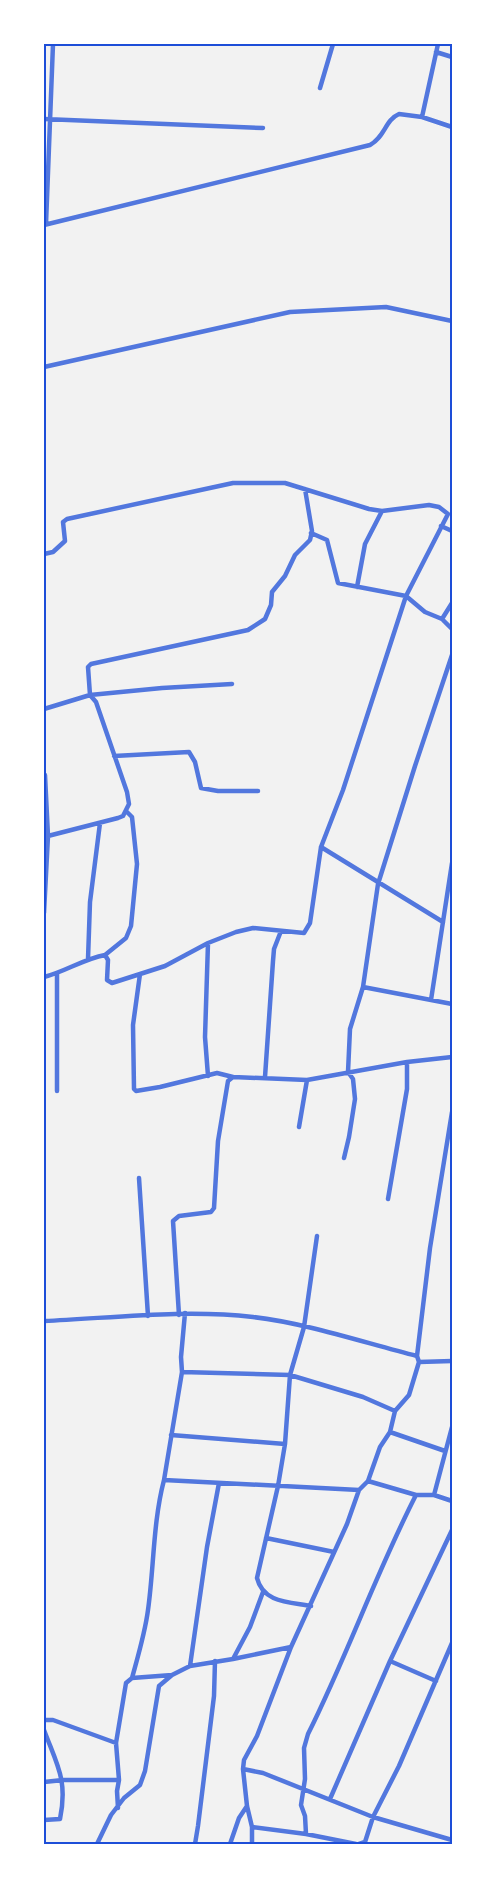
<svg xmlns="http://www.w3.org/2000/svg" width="496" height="1888" font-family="'Varela Round',sans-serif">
<rect width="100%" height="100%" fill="#f2f2f2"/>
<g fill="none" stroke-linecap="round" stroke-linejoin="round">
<path stroke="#5277de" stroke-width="4.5" d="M436 52 452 57
M320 88 333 44
M422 117 438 44
M44 119 263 128
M46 224 53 44
M44 225 370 145C385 137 385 120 399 114L422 117 452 127
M44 367 290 312 386 307 452 321
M441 526 452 531
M44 554 53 552 65 541 63 522 67 519 233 483H285L369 509 382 511 429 505 439 507 448 514 406 596 425 612 442 619 452 629
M357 587 365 544 382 511
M442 619 452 603
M44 709 90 695 162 688 232 684
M114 756 189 752 195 762 201 788 218 791H258
M44 837 118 818 123 816 129 804 127 792 96 702 90 695 88 667 91 664 248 630 265 619 271 605 272 592 285 576 295 555 310 540 312 531 305 489
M321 847 443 922
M44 913 48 836 45 775
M208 943 205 1037 208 1076
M105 955 126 938 131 926 137 864 132 817 126 811
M88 959 90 902 100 823
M140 974 133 1025 134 1089 136 1091 160 1087 217 1073 233 1077
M44 977C65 972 83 959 105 955L108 960 107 980 112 983 165 966 208 943 236 932 253 928 304 933 310 923 321 847 343 790 406 596 338 583 327 540 311 533
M363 987 452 1004
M431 1000 452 863
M265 1077 273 961 274 949 281 931
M57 1091V974
M299 1127 307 1080
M344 1158 349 1137 355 1099 353 1079 348 1072 350 1029 363 987 378 884 415 766 452 655
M139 1178 148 1316
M388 1199 407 1089V1062
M179 1315 173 1221 179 1216 211 1212 214 1208 218 1141 228 1081 233 1077 307 1080 407 1062 452 1057
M44 1321C113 1318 184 1309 253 1317 306 1323 365 1343 417 1356
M419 1362 452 1361
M182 1372 290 1375 363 1397 395 1411
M390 1432 445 1451
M171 1435 285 1444
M164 1480 182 1372 181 1357 185 1313
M368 1481 416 1495H434L452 1501
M434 1495 452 1427
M266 1538 334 1552
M311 1606C290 1602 263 1603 257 1578L278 1486 285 1444 290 1375 304 1327 317 1236
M233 1659 250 1627 263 1592
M390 1661 452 1530
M190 1666 207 1547 219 1483
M132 1678C138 1656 145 1633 148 1610 154 1567 153 1522 164 1480L359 1490
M44 1720H53L116 1743
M44 1730C57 1765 68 1780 60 1819L44 1820
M243 1769 263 1773 373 1817 452 1840
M44 1782 63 1780H119
M330 1799 390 1661 436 1681
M118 1808 117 1791 119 1780 116 1743 126 1683 132 1678 172 1675
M252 1827 306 1834 356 1844
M306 1834 305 1816 301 1805 305 1779 304 1748 308 1734C347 1656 376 1573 416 1495
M97 1844 111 1815 124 1798 140 1785 145 1771 159 1686 172 1675 190 1666 233 1659 291 1647
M195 1844 198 1826 214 1696 215 1661
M230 1844 239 1818 247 1806
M252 1844V1827L247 1806 243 1769 244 1760 257 1736 291 1647 347 1524 359 1490 368 1481 380 1447 390 1432 395 1411 409 1395 419 1362 417 1356 430 1248 452 1112
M359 1844 365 1842 373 1817 399 1766 452 1643"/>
</g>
<rect width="496" height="1888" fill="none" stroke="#ffffff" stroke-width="90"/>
<rect x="45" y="45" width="406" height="1798" fill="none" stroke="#1d4ed8" stroke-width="2"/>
</svg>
